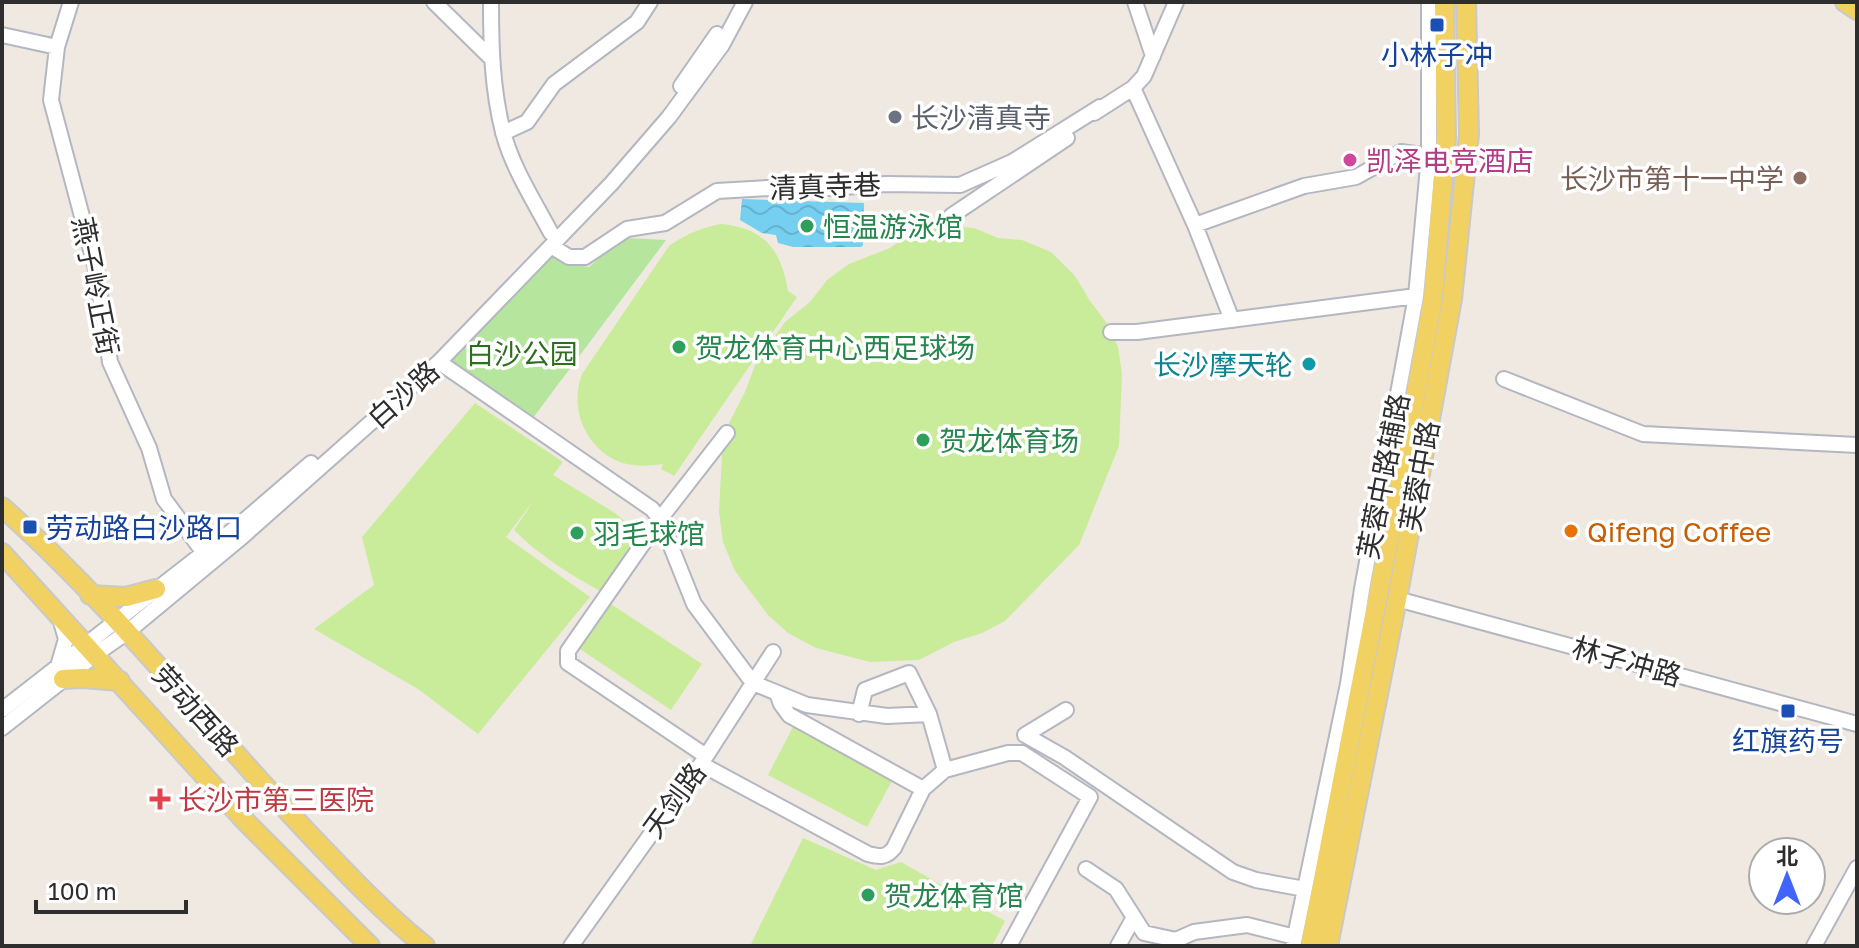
<svg xmlns="http://www.w3.org/2000/svg" width="1859" height="948" font-family="'Golos Text','Noto Sans SC',sans-serif">
<defs>
<pattern id="water-waves" width="16" height="10" patternUnits="userSpaceOnUse" patternTransform="scale(2)"><rect width="16" height="10" fill="#75cff0"/><path d="M0 5q4-4 8 0t8 0" fill="none" stroke="#66b2ce"/></pattern>
</defs>
<rect width="100%" height="100%" fill="#efe9e1"/>
<path fill="#b6e59e" d="M628 238 666 240 533 418 450 361 549 254 565 263 589 267 613 246Z"/>
<path fill="#c9ec9a" d="M721 224C765 228 781 250 788 291L797 297 674 476 661 469 663 464C649 466 634 467 620 462 585 448 569 408 582 374L669 246C686 234 701 228 721 224Z
M949 226 974 228 998 238 1022 240 1051 252 1075 276 1090 301 1106 322 1118 347 1122 374 1119 446 1079 545 1005 621 982 633 954 642 919 660 870 662 816 648 788 633 768 615 735 571 723 542 719 512 722 455 729 423 745 392 756 363 785 322 810 302 827 280 849 264 890 248 912 232Z
M475 403 563 462 553 475 615 513 641 535 602 592C569 574 540 556 514 530L534 500 506 537 590 597 478 734 418 689 314 629 374 585 362 537Z
M608 602 702 664 671 710 577 647Z
M793 727 893 779 867 827 768 775Z
M803 838 876 870 901 862 1005 921 992 946H750Z"/>
<path fill="url(#water-waves)" d="M742 199 864 203 863 245 861 247H793L778 243 776 235 762 233 740 220Z"/>
<g fill="none" stroke-linecap="round" stroke-linejoin="round">
<defs>
<path id="minor" d="M71 2 57 47 51 100 96 269 110 362 149 448 164 499 204 553
M434 2 491 58
M491 2C491 45 492 89 503 132 512 167 534 201 551 233
M1135 2 1153 56
M2 35 57 47
M681 86 717 34
M1133 88 1195 225 1304 186 1356 177 1401 152 1429 156
M1094 113 1133 88 1144 76 1176 2
M503 133 527 122 554 84 637 22 650 2
M951 216 1067 138
M1195 225 1232 320
M551 246 569 257H585L627 229 665 223 717 191 767 188 814 189 886 184 960 185 1012 162 1100 107
M1111 332H1137L1416 296
M439 362 652 509 660 519 694 604 753 683 807 705 887 716 929 714
M1504 379 1643 434 1857 445
M1397 599 1857 724
M59 663 66 639 60 618
M777 693 781 704 789 715 923 789
M2 710 238 526 311 463
M1066 710 1025 735 1064 757 1233 872 1256 880 1305 889
M859 714 865 690 909 673 929 714 945 770 1008 753H1022L1090 797 1009 946
M2 728 96 654 126 633 243 536 439 362 611 184 669 117 722 45 745 2
M706 756 568 663V651L660 519 727 433
M701 764 868 854C880 857 886 858 894 848L923 789 945 770
M1086 869 1116 889 1144 933 1176 940 1194 932 1247 925 1295 937
M571 946 701 764 773 652
M1118 946 1133 919
M1293 946 1348 684 1362 589 1416 296 1429 156V2
M1814 946 1857 868"/>
<path id="major" d="M1845 2 1857 10
M2 507C115 607 208 728 311 836 348 875 384 913 425 946
M2 553 247 823 370 946
M90 595 126 597 156 589
M63 679 83 678 120 681
M1310 946 1401 477 1433 298 1446 138 1444 2
M1328 946 1397 599 1452 299 1469 134 1466 2"/>
</defs>
<use href="#minor" stroke="#b4b7c1" stroke-width="18"/>
<use href="#major" stroke="#c9c9c9" stroke-width="22"/>
<use href="#minor" stroke="#fff" stroke-width="14"/>
<use href="#major" stroke="#f2d163" stroke-width="18"/>
</g>
<g fill="#1a4fb4" stroke="#fff" stroke-width="3">
<rect x="1429" y="17" width="16" height="16" rx="4"/>
<rect x="22" y="519" width="16" height="16" rx="4"/>
<rect x="1780" y="703" width="16" height="16" rx="4"/>
</g>
<circle fill="#6b7280" stroke="#fff" stroke-width="3" cx="895" cy="117" r="8"/>
<circle fill="#d1479c" stroke="#fff" stroke-width="3" cx="1350" cy="160" r="8"/>
<circle fill="#8d6e63" stroke="#fff" stroke-width="3" cx="1800" cy="178" r="8"/>
<g fill="#2e9e5b" stroke="#fff" stroke-width="3">
<circle cx="807" cy="226" r="8"/>
<circle cx="679" cy="347" r="8"/>
<circle cx="923" cy="440" r="8"/>
<circle cx="577" cy="533" r="8"/>
<circle cx="868" cy="895" r="8"/>
</g>
<circle fill="#0f9aa8" stroke="#fff" stroke-width="3" cx="1309" cy="364" r="8"/>
<circle fill="#e8710a" stroke="#fff" stroke-width="3" cx="1571" cy="531" r="8"/>
<path fill="#e0444e" stroke="#fff" stroke-width="3" d="M156 787h8v8h8v8h-8v8h-8v-8h-8v-8h8z"/>
<g text-anchor="middle" dominant-baseline="central" stroke-width="7" stroke-linejoin="round" paint-order="stroke">
<g font-size="28" fill="#164399" stroke="#fff">
<text x="1437" y="54">小林子冲</text>
<text x="46" y="527" text-anchor="start">劳动路白沙路口</text>
<text x="1788" y="740">红旗药号</text>
</g>
<g font-size="28" fill="#5b616d" stroke="#fff" text-anchor="start">
<text x="911" y="117">长沙清真寺</text>
</g>
<g font-size="28" fill="#b23c85" stroke="#fff" text-anchor="start">
<text x="1366" y="160">凯泽电竞酒店</text>
</g>
<g font-size="28" fill="#785e54" stroke="#fff" text-anchor="end">
<text x="1784" y="178">长沙市第十一中学</text>
</g>
<g font-size="28" fill="#2e2e2e" stroke="#fff">
<text transform="translate(825 186) rotate(-2)">清真寺巷</text>
<text transform="translate(96 286) rotate(79)">燕子岭正街</text>
<text transform="translate(403 394) rotate(-42)">白沙路</text>
<text transform="translate(1383 476) rotate(-79)">芙蓉中路辅路</text>
<text transform="translate(1419 476) rotate(-80)">芙蓉中路</text>
<text transform="translate(1627 661) rotate(16)">林子冲路</text>
<text transform="translate(196 710) rotate(48)">劳动西路</text>
<text transform="translate(674 800) rotate(-54)">天剑路</text>
</g>
<g font-size="28" fill="#27864d" stroke="#fff" text-anchor="start">
<text x="823" y="226">恒温游泳馆</text>
<text x="695" y="347">贺龙体育中心西足球场</text>
<text x="939" y="440">贺龙体育场</text>
<text x="593" y="533">羽毛球馆</text>
<text x="884" y="895">贺龙体育馆</text>
</g>
<g font-size="28" fill="#2c6e1b" stroke="#fff">
<text x="522" y="353">白沙公园</text>
</g>
<g font-size="28" fill="#0d838f" stroke="#fff" text-anchor="end">
<text x="1293" y="364">长沙摩天轮</text>
</g>
<g font-size="28" fill="#c56008" stroke="#fff" text-anchor="start">
<text x="1587" y="531">Qifeng Coffee</text>
</g>
<g font-size="28" fill="#be3a42" stroke="#fff" text-anchor="start">
<text x="178" y="799">长沙市第三医院</text>
</g>
</g>
<rect width="1859" height="948" fill="none" stroke="#2e2e2e" stroke-width="8"/>
<g transform="translate(1787 876)"><circle r="38" fill="#ffffff" stroke="#ababab" stroke-width="2"/>
<path d="M0-6L14 30L0 20L-14 30Z" fill="#4264fb"/>
<text y="-12" font-size="22" font-weight="bold" text-anchor="middle" fill="#2e2e2e">北</text>
</g>
<path d="M36 900v12h150v-12" fill="none" stroke="#2e2e2e" stroke-width="4"/>
<text x="48" y="900" font-size="24" fill="#2e2e2e" stroke="#ffffff" stroke-width="6" paint-order="stroke">100 m</text>
</svg>
